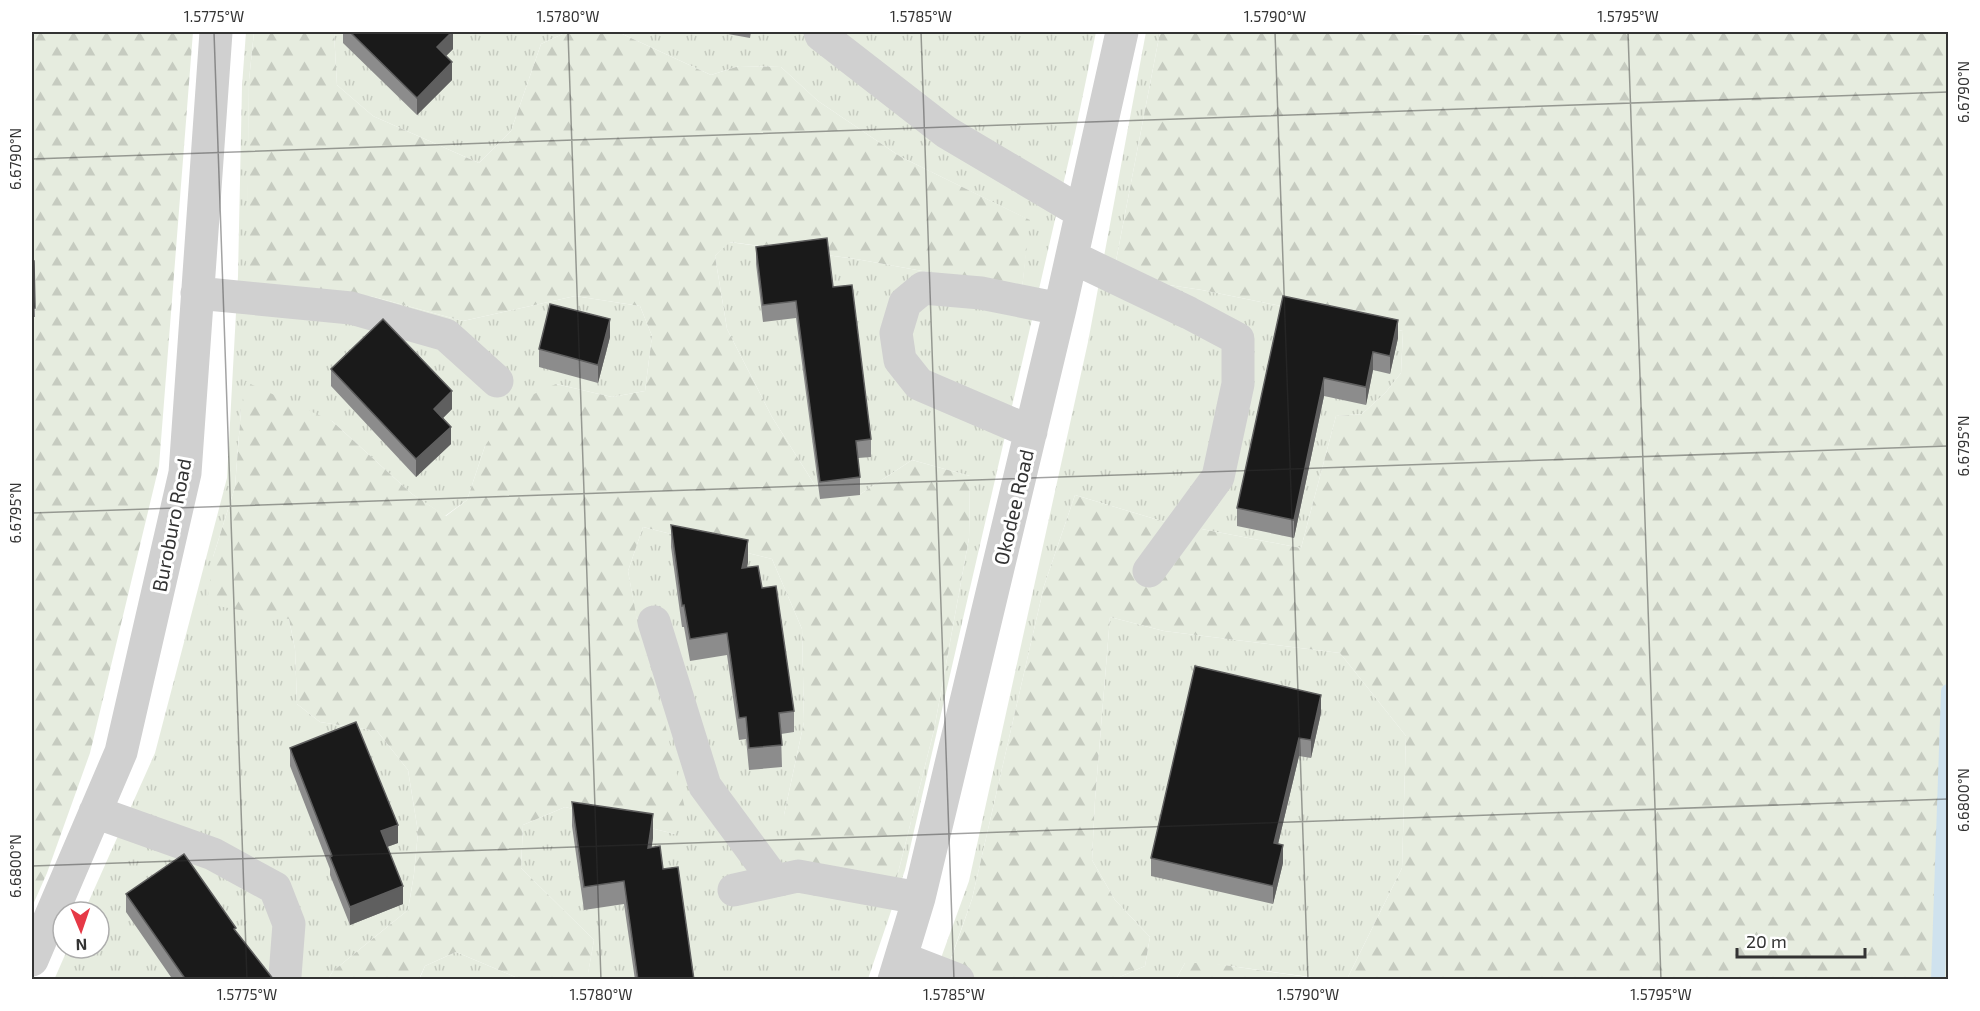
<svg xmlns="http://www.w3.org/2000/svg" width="1980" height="1011" font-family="'Exo 2',sans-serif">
<defs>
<pattern id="grass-tufts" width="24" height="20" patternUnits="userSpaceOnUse" patternTransform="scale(1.5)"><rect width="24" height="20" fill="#e6ecdf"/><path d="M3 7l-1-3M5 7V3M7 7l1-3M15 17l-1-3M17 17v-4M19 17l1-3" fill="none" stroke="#c6cbc0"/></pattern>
<pattern id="forest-firs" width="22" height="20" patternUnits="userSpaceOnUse" patternTransform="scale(1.5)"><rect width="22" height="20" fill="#e6ecdf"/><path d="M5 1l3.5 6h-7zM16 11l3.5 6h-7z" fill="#c6cbc0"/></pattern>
</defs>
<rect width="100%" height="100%" fill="#fff"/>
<path fill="url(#grass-tufts)" d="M246 32H254L249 80 247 280 374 297 463 321 575 296 640 306 652 336 645 391 612 397 556 384 485 446 467 500 445 516 412 494 332 421 241 409 235 487 213 557 289 619 295 649 297 704 320 722 377 731 408 770 418 832 414 874 408 910 333 971 328 979 54 980 68 948H99V912H84L155 753 227 478 238 276 242 86Z
M334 32H567L541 44 511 131 479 163 373 116 337 85Z
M618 32H1096L1075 133 905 870 868 979H577L588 973 594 940 521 868 523 825 565 807 675 834 628 571 643 527 772 559 802 629 804 722 784 815 897 877 934 730 969 538 970 476 912 460 859 495 816 487 772 417 727 329 715 256 729 242 856 259 1022 289 1029 220 901 157 818 101 781 67 739 66 711 75Z
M1146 32H1160L1115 266 1149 282 1202 290 1403 331 1401 373 1386 392 1362 414 1336 416 1301 548 1165 522 1075 495 1044 586 972 899 950 961 999 979 933 980 969 881 1088 342Z
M1110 617 1164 631 1340 653 1406 736 1402 868 1347 979C1293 979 1240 963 1185 963L1176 979H1115L1145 966 1150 937 1115 900 1092 860 1095 800Z
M456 952 520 979 419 980 425 966Z"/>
<path fill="url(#forest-firs)" d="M32 32H193L159 466 90 753 47 873 32 907Z
M254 32H334L337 85 373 116 479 163 511 131 541 44 567 32H618L711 75 739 66 781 67 818 101 901 157 1030 220 1022 289 856 259 730 242 715 256 727 329 772 417 816 487 859 495 912 460 970 476 969 538 934 730 897 877 819 869 791 848 784 815 804 722 802 629 772 559 643 527 628 571 639 630 662 711 687 817 675 834 565 807 523 825 521 868 594 940 588 974 577 979H520L456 952 425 966 419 979H328L333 971 408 910 414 874 418 832 408 770 377 731 320 722 297 704 295 649 289 619 207 604 213 557 235 487 241 409 246 382 332 421 412 494 446 516 467 500 485 446 514 403 556 384 612 397 645 391 652 336 640 306 575 296 463 321 374 297 246 281 249 80Z
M1160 32H1354L1356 33 1429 35 1433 32H1948V979H1347L1402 868 1406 736 1340 653 1164 631 1110 617 1095 800 1092 860 1115 900 1150 937 1145 966 1115 979 999 980 950 962 972 899 1044 586 1075 495 1165 522 1301 548 1336 416 1362 414 1386 392 1401 373 1403 331 1202 290 1149 282 1115 266Z
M1185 963H1210L1321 979H1176Z"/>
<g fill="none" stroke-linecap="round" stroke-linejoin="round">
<path stroke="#cfe2ee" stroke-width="14" d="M1938 980 1948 691"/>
<path stroke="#d0d0d0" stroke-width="33" d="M820 32 821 35 946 132 1081 212
M1072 257 1189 313 1238 339V384L1218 477 1149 571
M197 293 351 308 446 335 497 381
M1031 432 919 384 900 360 896 333 905 303 923 288 981 293 1060 309
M654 622 705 786 775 881
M95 812 213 854 275 888 289 924 285 976
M734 890 798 876 919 898
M901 958 958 980
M32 960 121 752 185 473 216 32
M894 980 919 898 1060 309 1122 32"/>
</g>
<path fill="#8c8c8c" d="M343 32H453V49L446 56 452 80 417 115 343 43Z
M717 32H751L750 38Z
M756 247 833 287 871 439V457L858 458 860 477V495L820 499 796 318 763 322 756 264Z
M32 261H34L35 317H32Z
M1283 296 1398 338 1390 374 1373 370 1366 405 1324 396 1294 538 1237 526V508Z
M610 337 598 383 539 367V349Z
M331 369 452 409 443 418 451 444 416 477 331 386Z
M671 525 748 562 747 568 762 588 794 711V732L781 734 782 767 749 770 746 739 739 740 727 655 690 661 684 627H682L671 547Z
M1321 713 1311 758 1299 756 1278 844 1283 863 1273 904 1151 876V858Z
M290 748 398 843 387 847 403 904 350 925 330 875V869L290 766Z
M572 802 653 838 651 848 663 869 694 980H635L624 904 584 910 572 826Z
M126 894 236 933 274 980H173L126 912Z"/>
<path fill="#5f5f5f" d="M453 32V49L437 65V47Z
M452 62V80L417 115V98Z
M610 319V337L598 383V365Z
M1398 320V338L1390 374V356Z
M1373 352V370L1366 405V387Z
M1324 378V396L1294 538V520Z
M452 391V409L434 427V409Z
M451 427V444L416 477V459Z
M748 540V562L742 590V568Z
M1321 695V713L1311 758V740Z
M1299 738V756L1274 861V843Z
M653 814V838L648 872V848Z
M398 825V843L381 849V831Z
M1283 845V863L1273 904V886Z
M403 886V904L350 925V907Z"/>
<path fill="#1a1a1a" stroke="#5f5f5f" stroke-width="1.5" d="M350 32H452L437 47 452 62 417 98Z
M827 238 833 287 852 285 871 439 856 441 860 477 820 482 796 301 763 305 756 247Z
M32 261H34L35 308H32Z
M1283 296 1398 320 1390 356 1373 352 1366 387 1324 378 1294 520 1237 508Z
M550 304 610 319 598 365 539 349Z
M383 319 452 391 434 409 451 427 416 459 331 369Z
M671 525 748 540 742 568 758 566 762 588 776 586 794 711 779 713 782 745 749 748 746 717 739 718 727 633 690 639 684 605 682 606Z
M1195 666 1321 695 1311 740 1299 738 1274 843 1283 845 1273 886 1151 858Z
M356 722 398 825 381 831 403 886 350 907 330 857 332 856 290 748Z
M572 802 653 814 648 848 660 846 663 869 678 867 694 980H638L624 881 584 887Z
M184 854 236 928 234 929 274 980H186L126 894Z"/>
<path fill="none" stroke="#333" stroke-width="1.5" stroke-opacity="0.45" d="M214 32 247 980M568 32 601 980M921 32 954 980M1275 32 1308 980M1628 32 1661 980M32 159 1948 92M32 513 1948 446M32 866 1948 799"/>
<g text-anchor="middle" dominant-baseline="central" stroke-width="6" stroke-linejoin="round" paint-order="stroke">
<g font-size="20" fill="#333" stroke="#fff">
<text transform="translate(1013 507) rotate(-77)">Okodee Road</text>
<text transform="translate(171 525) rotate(-79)">Buroburo Road</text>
</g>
</g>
<rect width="1980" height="1011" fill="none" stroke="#ffffff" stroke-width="66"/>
<g transform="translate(81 930) rotate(178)"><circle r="28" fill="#ffffff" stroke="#adadad" stroke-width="1.5"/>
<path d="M0-4.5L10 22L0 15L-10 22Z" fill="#e63946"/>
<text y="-9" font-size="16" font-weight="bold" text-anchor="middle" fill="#333333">N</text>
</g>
<path d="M1737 948v9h128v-9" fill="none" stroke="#333333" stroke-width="3"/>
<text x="1746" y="948" font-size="18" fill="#333333" stroke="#ffffff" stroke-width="4.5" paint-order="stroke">20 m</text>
<rect x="33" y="33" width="1914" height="945" fill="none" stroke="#333" stroke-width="2"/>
<g font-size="15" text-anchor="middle" fill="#333">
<text x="214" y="22">1.5775°W</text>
<text x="568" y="22">1.5780°W</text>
<text x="921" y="22">1.5785°W</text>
<text x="1275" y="22">1.5790°W</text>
<text x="1628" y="22">1.5795°W</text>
<text transform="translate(1964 92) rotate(-90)" y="5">6.6790°N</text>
<text transform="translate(16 159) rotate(-90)" y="5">6.6790°N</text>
<text transform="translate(1964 446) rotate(-90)" y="5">6.6795°N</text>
<text transform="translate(16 513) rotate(-90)" y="5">6.6795°N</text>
<text transform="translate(1964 800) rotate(-90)" y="5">6.6800°N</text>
<text transform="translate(16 866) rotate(-90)" y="5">6.6800°N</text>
<text x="247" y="1000">1.5775°W</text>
<text x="601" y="1000">1.5780°W</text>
<text x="954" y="1000">1.5785°W</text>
<text x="1308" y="1000">1.5790°W</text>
<text x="1661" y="1000">1.5795°W</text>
</g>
</svg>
